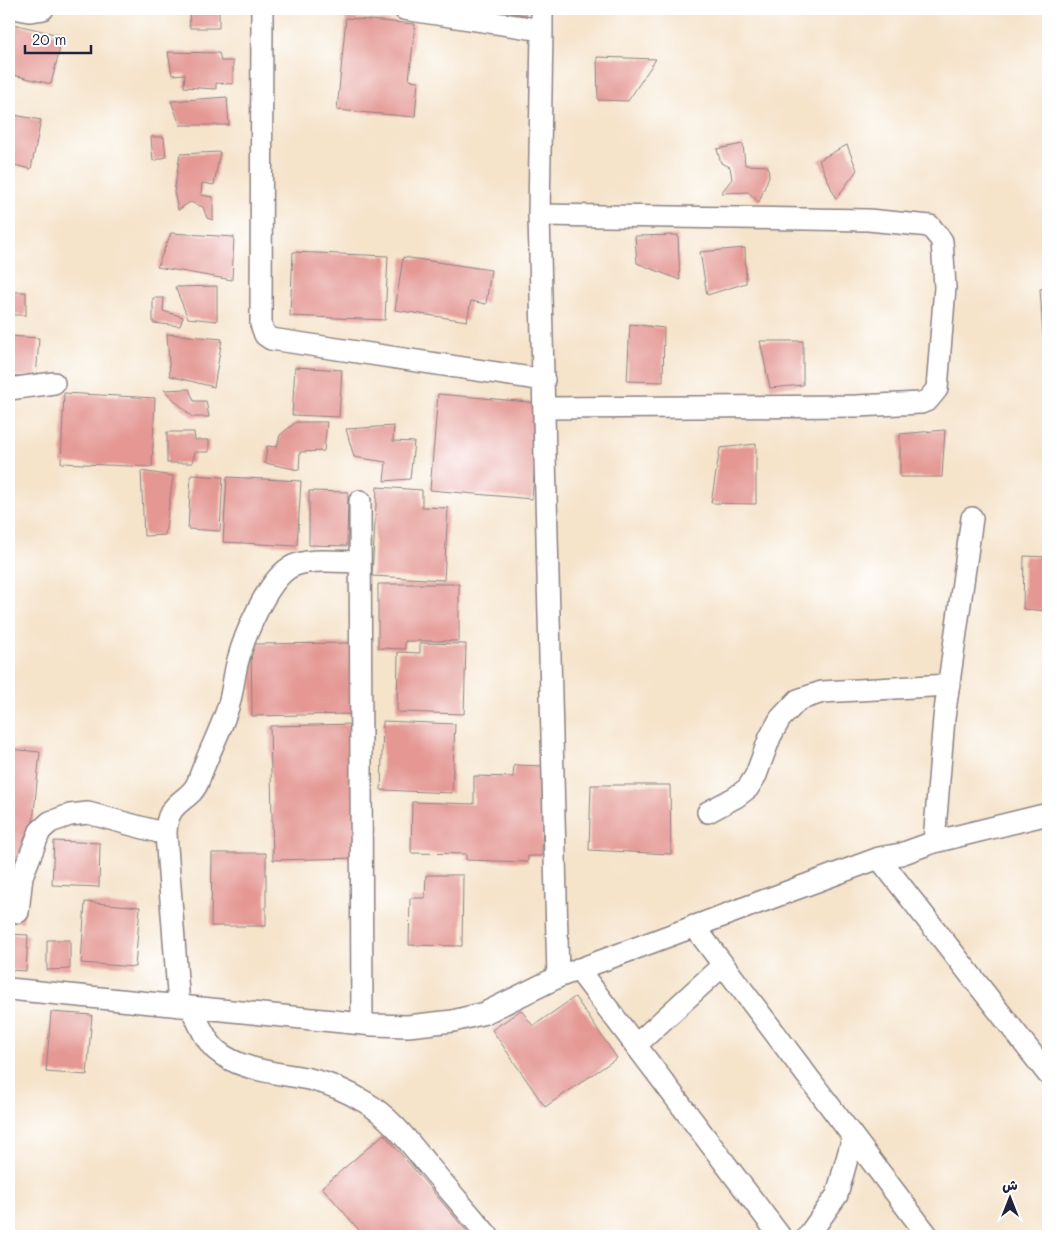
<svg xmlns="http://www.w3.org/2000/svg" width="1057" height="1245" font-family="Mali,'Playpen Sans Arabic',sans-serif">
<rect width="100%" height="100%" fill="#fff"/>
<filter id="ink" filterUnits="userSpaceOnUse"><feTurbulence type="fractalNoise" baseFrequency=".02" numOctaves="2"/><feDisplacementMap in="SourceGraphic" scale="10" xChannelSelector="R" yChannelSelector="G"/><feConvolveMatrix kernelMatrix="1 2 1 2 8 2 1 2 1" color-interpolation-filters="sRGB"/></filter>
<filter id="wash" filterUnits="userSpaceOnUse"><feTurbulence type="fractalNoise" baseFrequency=".0096" numOctaves="4" result="noise"/><feDisplacementMap in="SourceGraphic" scale="20" xChannelSelector="R" yChannelSelector="G"/><feGaussianBlur stdDeviation="1.12" result="paint"/><feColorMatrix in="noise" values="0 0 0 0 0 0 0 0 0 0 0 0 0 0 0 0 0 1.4 0 .05"/><feComposite in="paint" operator="in"/></filter>
<g filter="url(#wash)">
<rect width="100%" height="100%" fill="#f5e3ca"/>
<g id="blocks">
<path fill="#e49793" d="M189 9H219V28H190Z
M492 9H527L526 15Z
M346 18 415 24 409 80 418 81 415 117 337 110Z
M9 23 63 36 51 84 9 74Z
M168 52 219 53 221 61H233V84L216 83V89L184 87 185 74 172 75Z
M597 57 656 59 628 101 598 100Z
M227 97 229 125H180L171 101Z
M9 114 41 120 31 169 9 164Z
M151 137H164L166 157 153 161Z
M743 144 745 165 768 166 769 176 759 202 748 192 721 193 732 179 730 167 721 163 717 149Z
M847 145 857 170 836 199 819 160Z
M220 152 214 185 202 183 201 195 213 197V220L207 218 203 207 190 202 178 210 174 192 180 154Z
M171 233 234 237 232 280 157 267Z
M678 235 680 280 637 263 635 236Z
M745 248 746 283 707 295 700 252Z
M293 252 388 256 385 320 290 316Z
M403 257 491 270 486 304 471 301 467 321 395 310Z
M217 286V321L188 318 175 287Z
M1048 288V333H1043L1040 289Z
M9 292H26V315H9Z
M153 298H164L163 311 183 317 180 326 153 323Z
M630 324 664 328 663 382 627 381Z
M167 334 222 339 214 387 170 376Z
M9 336 39 338 36 378 9 375Z
M760 341H803V385L770 388Z
M295 367 342 370 339 417 292 415Z
M189 389 194 401H206L209 417H192L164 390Z
M64 393 155 398 152 467 61 463Z
M438 394 540 403 532 499 430 490Z
M296 422H327L324 451 300 452 299 470 265 463 267 446 277 447 280 435Z
M394 426 393 441 414 442 410 479 384 481 386 462 354 457 346 429Z
M945 430 942 477H900V434Z
M167 432H194L195 440H209V452H195L192 463H167Z
M756 444V504L711 503 720 448Z
M141 471 173 476 165 535 144 536Z
M191 475 223 477 220 531 188 529Z
M227 477 301 481 297 546 223 542Z
M377 487 422 490V507L448 508 444 580 372 576Z
M309 491 348 492 347 546 309 545Z
M1024 556 1048 557V611L1023 609Z
M378 584H459V641H405V649L378 648Z
M352 643 353 714 252 716 251 644Z
M420 643 466 644 464 714 397 712 398 652 420 653Z
M383 721 455 724 452 793 381 790Z
M356 724 359 858 273 860 270 726Z
M9 749 40 752 23 922 9 920Z
M514 765 544 766 542 856H528V862L466 860V854L411 853 412 802 474 804V776L513 777Z
M591 785H670L671 854 589 850Z
M54 841 100 843 99 887 52 885Z
M212 853H266V926H211Z
M426 875H463L462 946 409 945 410 898H425Z
M85 902 140 907 135 967 81 963Z
M9 934 28 935 26 971 9 970Z
M47 940H70V969L47 970Z
M575 997 617 1058 545 1107 492 1030 521 1010 533 1026Z
M51 1012 92 1015 87 1075 46 1072Z
M384 1134 471 1236H364L322 1187Z"/>
</g>
</g>
<g filter="url(#ink)">
<use href="#blocks" fill-opacity="0" stroke="#8c8282" stroke-width="1"/>
<g fill="none" stroke-linecap="round" stroke-linejoin="round">
<defs>
<path id="street" d="M19 9 29 11 43 9
M262 9 261 324 265 335 271 339 544 380
M404 9 542 30 539 215 558 977
M542 30V9
M539 215 868 220 930 226 942 241 945 287 937 389 928 400 921 403 857 406 544 408
M9 389 54 383
M360 501 362 1024
M708 812 736 797 748 788 756 775 770 737 780 719 798 700 822 692 949 685
M934 842 944 718 972 518
M879 858 1048 1074
M18 912 22 876 40 831 50 822 70 815 88 813 166 834
M694 926 928 1236
M578 969 780 1236
M9 989 373 1025 408 1026 453 1021 485 1013 558 977 879 858 901 854 934 842 1048 814
M179 1006 166 834C166 826 167 819 171 812 178 800 193 796 198 782 207 755 221 731 229 704 233 690 234 674 238 660 245 634 267 582 289 568 306 557 340 562 360 562
M191 1008C198 1021 205 1040 216 1050 241 1072 283 1073 313 1080 331 1084 350 1093 365 1102 390 1117 409 1142 427 1164 447 1188 468 1212 488 1236
M636 1045 723 965
M808 1236 837 1195 853 1137"/>
</defs>
<use href="#street" stroke="#8c8282" stroke-width="24"/>
<use href="#street" stroke="#fff" stroke-width="21"/>
</g>
</g>
<rect width="1057" height="1245" fill="none" stroke="#fff" stroke-width="30"/>
<g transform="translate(1010 1198)" stroke="#ffffff" stroke-width="4" paint-order="stroke">
<path d="M0-4L9 19L0 12L-9 19Z" fill="#22223b"/>
<text y="-8" font-size="14" font-weight="bold" text-anchor="middle" fill="#22223b">ش</text>
</g>
<path d="M25 45v8h66v-8" fill="none" stroke="#22223b" stroke-width="2.5"/>
<text x="32" y="45" font-size="15" fill="#22223b" stroke="#ffffff" stroke-width="4" paint-order="stroke">20 m</text>
</svg>
